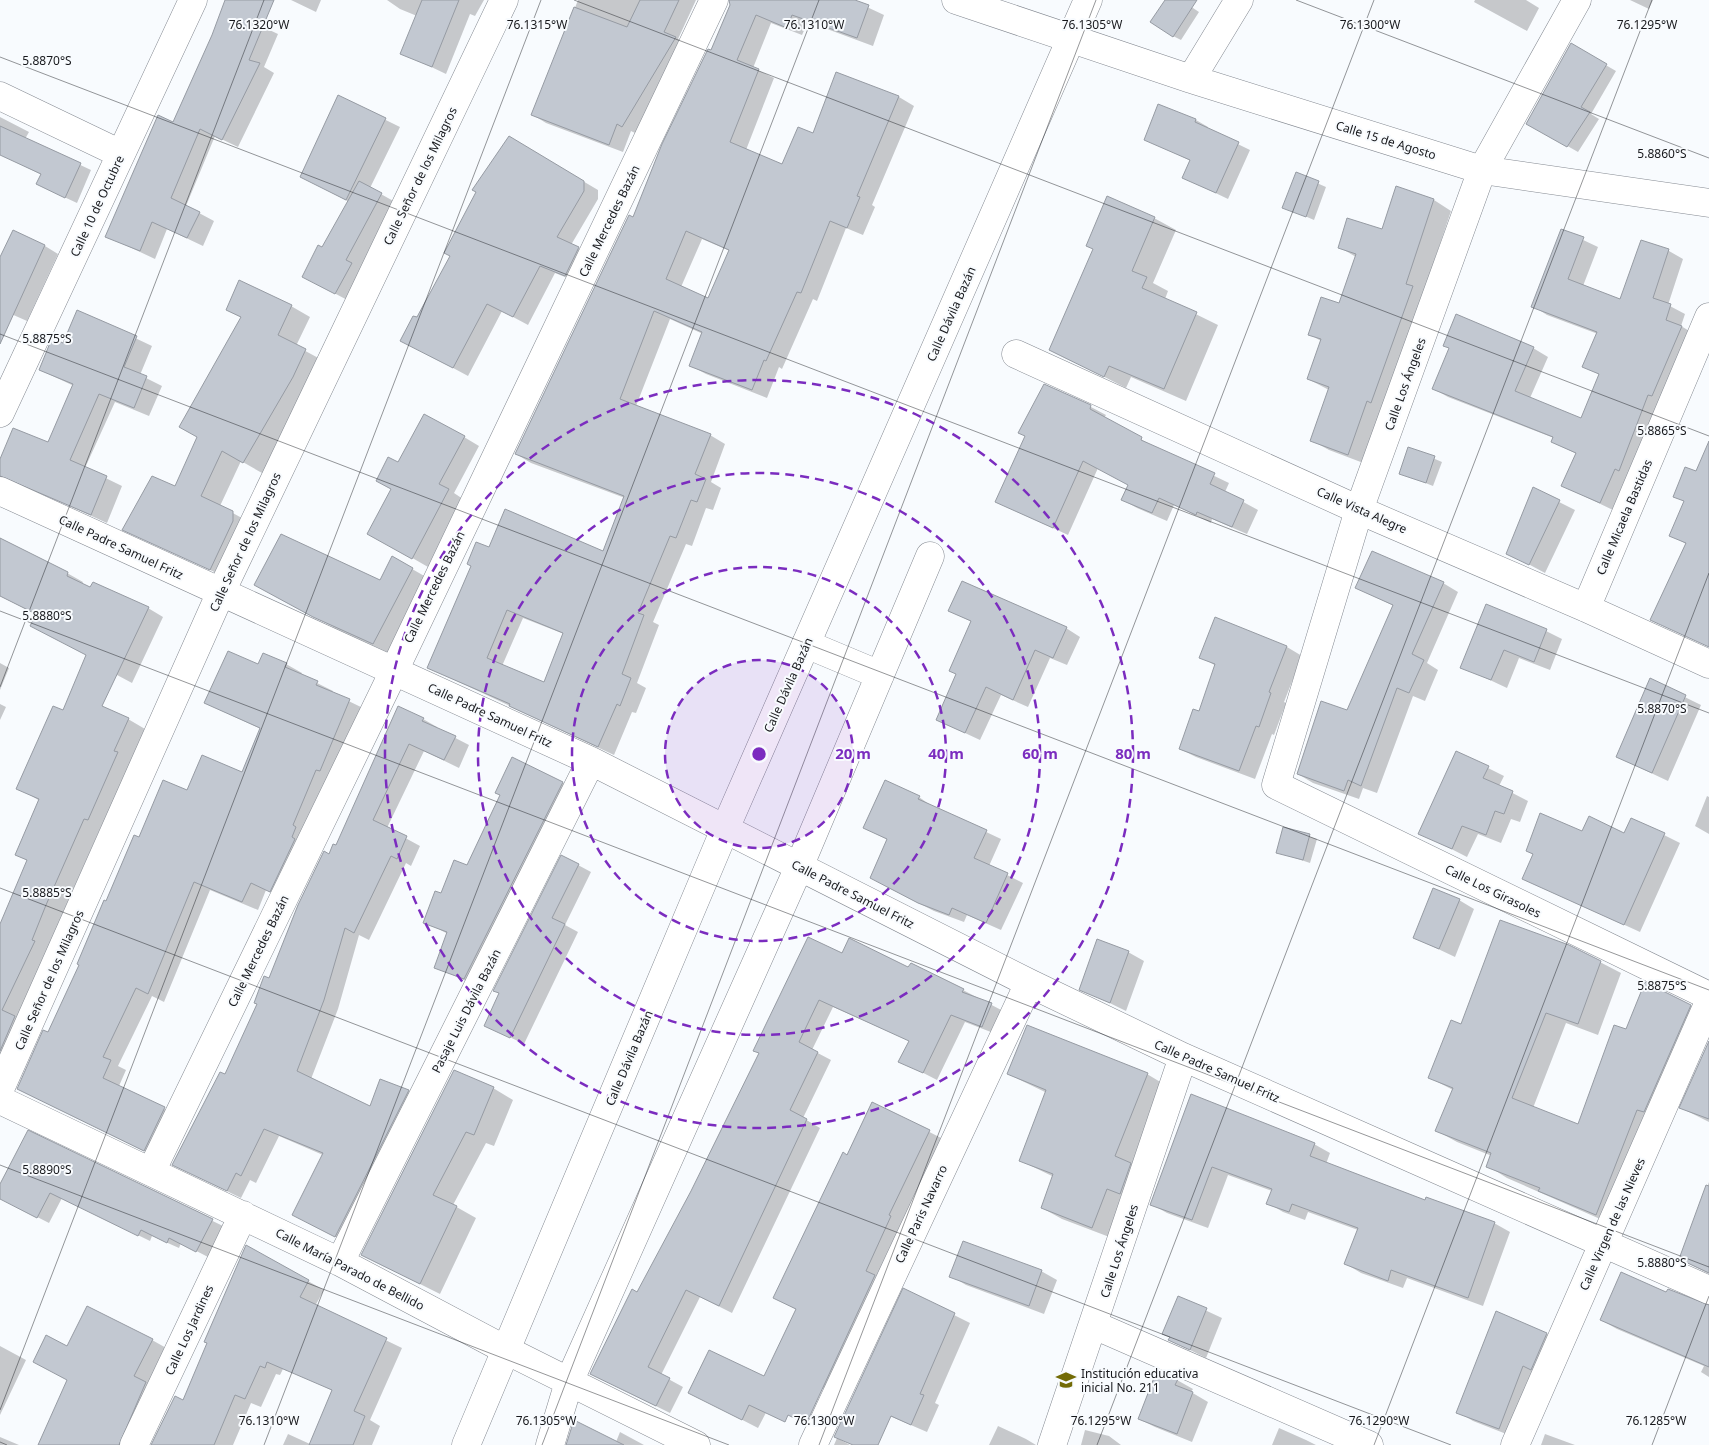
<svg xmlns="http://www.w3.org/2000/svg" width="1709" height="1445" font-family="'Noto Sans',sans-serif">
<rect width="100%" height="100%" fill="#f8fbfe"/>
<path fill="#0003" fill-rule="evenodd" d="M291 0H321L316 12Z
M387 0H484L475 16 470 14 446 74 402 53 417 16 400 9Z
M578 0H696L678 39 689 46 637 134 631 131 623 152 546 123 533 115Z
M734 0H852L884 15 873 46 827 29 811 20 812 13 802 35 771 23 753 68 774 78 746 150 783 166 814 135 837 73 899 97 914 106 872 205 875 207 863 235 846 228 817 301 813 299 782 369 779 367 767 398 706 374 691 366 703 334 670 319 636 406 710 435 725 444 711 482 721 488 713 510 706 508 692 546 686 544 653 622 659 625 637 683 646 688 636 713 632 712 614 755 429 668 489 548 604 553 625 498 531 463 516 454 634 219ZM702 239 730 251 709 299 681 287ZM523 618 564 634 545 684 502 666Z
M1166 0H1181L1199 12 1181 40 1173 36Z
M1475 0H1526L1539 8 1527 31 1474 2Z
M1630 0H1653L1649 9Z
M223 8 278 34 264 67 274 73 238 147 215 136 186 206 214 221 203 246 167 229 155 259 106 236 173 123 214 35Z
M1571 45 1616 71 1591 114 1599 119 1578 152 1527 123Z
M339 97 400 127 370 188 397 203 351 302 319 285 323 249 349 202 316 184Z
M1159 106 1196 120 1208 127 1207 129 1250 150 1228 199 1184 178 1191 161 1146 139Z
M0 117 29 132 25 139 91 170 77 203 49 190 42 175 0 154Z
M510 138 598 190V199L571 245 593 256 580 283 555 273 528 325 502 311 468 376 416 348 417 319 452 256Z
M1296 174 1326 187 1314 220 1284 207Z
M1397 188 1434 200 1451 211 1366 464 1329 450 1311 440 1329 390 1308 379 1321 341 1309 334 1340 304 1356 257 1339 247 1383 231Z
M1154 218 1176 230 1153 283 1168 291 1165 299 1218 325 1186 401 1131 377 1126 388 1050 349Z
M1562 230 1598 247 1583 286 1621 301 1641 241 1669 251 1683 259 1668 305 1685 314 1681 326 1696 335 1615 511 1563 486 1577 454 1552 442 1554 438 1448 397 1434 389 1533 348 1548 357 1530 398 1582 420 1600 375 1584 366 1598 334 1547 315 1533 306Z
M45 246 58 254 27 321 0 309V260Z
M291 306 310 317 296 346 324 361 312 388 262 473 241 461 220 506 251 523 229 579 124 529 175 487 199 437 242 318 227 310Z
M78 311 152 346 140 375 162 386 149 416 115 402 85 468 122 486 107 523 23 485 10 484 0 478V462L48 444 74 386 40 370 64 344Z
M1044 385 1091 407 1106 415 1104 418 1156 448 1229 483 1225 492 1258 510 1247 534 1212 519 1211 523 1174 505 1167 521 1137 508 1123 500 1129 485 1098 468 1068 535 997 502 1026 436Z
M464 437 479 446 454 493 463 499 428 567 369 533 392 489 398 464Z
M1709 442V647L1651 619 1686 544 1671 535 1685 502 1675 496 1697 473Z
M1409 448 1442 462 1433 486 1400 473Z
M1533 489 1575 510 1545 573 1508 553Z
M0 538 67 573 83 582 82 585 148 608 163 617 132 683 102 667 37 615 0 596Z
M393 558 433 581 394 655 335 628 275 596 381 581Z
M1443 583 1458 592 1427 663 1438 670 1425 701 1413 696 1377 793 1363 788 1359 799 1313 783 1298 774 1348 712 1394 606 1357 588Z
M1486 606 1546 631 1562 639 1550 670 1519 658 1507 688 1462 667Z
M950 611 1066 628 1080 637 1067 665 1050 658 1028 707 1001 695 980 740 937 720 957 674 972 622Z
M1287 647 1302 656 1284 702 1286 703 1274 735 1272 734 1255 779 1196 757 1180 749 1200 713 1216 666 1201 657Z
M0 663 9 668 0 690Z
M286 664 302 673 301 675 333 691 332 693 365 709 285 900 266 890 258 910 210 890 164 1002 152 996 118 1066 126 1070 119 1086 180 1117 160 1159 44 1102 49 1034 107 902 140 839 188 791 242 773 261 729 205 703 259 666Z
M1650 680 1701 705 1668 781 1617 757Z
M0 704 6 707 0 720Z
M64 712 128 719 145 729 105 829 101 827 62 915 0 1076V927L28 861 17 855 40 801 18 788Z
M423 719 437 727 436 728 469 745 459 768 424 751 387 828 420 846 411 866 406 863 369 940 359 935 338 1009 311 1079 371 1107 408 1091 422 1099 350 1244 308 1223 323 1155 279 1136 256 1183 250 1180 241 1198 188 1172 226 1076 329 855Z
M1456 752 1504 776 1499 786 1528 801 1520 822 1511 819 1501 843 1478 834 1467 857 1420 833Z
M563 783 577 791 479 987 435 967 448 934 425 922 442 894 467 866 501 795Z
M1707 796 1709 797V834L1695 826Z
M919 797 933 807 1001 839 989 866 1023 883 1001 930 967 915 964 922 934 911 887 887 888 840 865 828Z
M1632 819 1680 843 1640 932 1524 879 1534 855 1527 851 1583 833 1625 835Z
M1284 828 1317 839 1310 863 1277 852Z
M578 865 591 872 565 925 578 932 524 1044 485 1025Z
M1459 900 1474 909 1455 957 1415 938Z
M1569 946 1621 973 1598 1035 1566 1023 1533 1108 1579 1126 1687 1004 1706 1015 1616 1226 1507 1178 1488 1166 1492 1156 1457 1142 1437 1131 1453 1090 1430 1078 1461 1026Z
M1128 952 1144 961 1126 1011 1081 989Z
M842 955 909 969 963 990 1005 1012 996 1034 965 1022 937 1080 900 1061 910 1041 833 1007 812 1050 831 1060 803 1118 820 1128 732 1313 700 1297 661 1375 683 1387 670 1413 605 1381 637 1293Z
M1709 1044V1122L1681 1108Z
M1008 1074H1147L1167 1086 1112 1238 1062 1219 1042 1208 1054 1177 1021 1161 1047 1093Z
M493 1088 513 1100 494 1146 486 1143 453 1205 476 1218 440 1294 362 1255Z
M1191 1096 1314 1144 1330 1153 1326 1164 1425 1202 1494 1223 1510 1232 1483 1306 1407 1278 1403 1288 1361 1273 1346 1264 1358 1230 1308 1212 1305 1220 1283 1212 1268 1203 1272 1191 1228 1175 1208 1228 1167 1213 1151 1204Z
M873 1103 945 1140 839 1395 787 1373 797 1310 775 1298Z
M28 1132 223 1226 208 1257 181 1243 179 1248 152 1236 150 1241 62 1198 49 1223 0 1198V1187Z
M1709 1182V1274L1680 1259Z
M247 1247 324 1290 315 1306 402 1348 370 1420 380 1426 372 1445H283L288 1434 310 1444 333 1391 312 1380 303 1336 287 1371 283 1369 280 1375 276 1374 261 1407 251 1403 233 1445H153L184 1401Z
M1041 1271 1057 1280 1044 1314 966 1285 951 1276Z
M904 1290 970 1323 935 1403 939 1405 927 1432 869 1407Z
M1667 1294 1709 1329V1377L1701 1372 1704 1366 1617 1329 1601 1320Z
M1179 1298 1222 1318 1206 1358 1170 1340Z
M1547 1334 1562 1343 1514 1437 1473 1421 1458 1412Z
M152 1340 168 1349 138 1445H39L69 1380 67 1348Z
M0 1346 26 1360 0 1415Z
M1177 1380 1193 1389 1191 1392 1208 1402 1192 1442 1155 1427 1139 1419Z
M780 1386 758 1428 690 1393Z
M998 1426 1026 1439 1036 1445H989Z
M1279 1428 1306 1440 1316 1445H1272Z
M1085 1430 1109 1436 1121 1445H1081Z
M620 1432 644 1445H566L616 1442Z
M1545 1434 1575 1445H1541Z
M0 1437 19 1445H0Z
M837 1438 850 1445H834Z"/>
<path fill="#c2c8d1" stroke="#969ba3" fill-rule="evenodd" d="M225 0H274L249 60 260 63 222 140 200 129 171 198 200 212 187 238 152 222 140 251 105 237 158 115 173 122 212 35Z
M422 0H459L432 67 400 54Z
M640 0H679L664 32 676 37 622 127 617 124 609 145 531 115 574 7 627 27Z
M729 0H855L869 5 857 38 792 15 787 28 756 15 737 60 759 69 730 142 782 164 798 127 813 133 836 72 899 96 857 196 860 197 847 228 830 221 801 293 797 292 766 361 764 360 752 390 689 366 702 332 654 311 620 399 711 434 695 474 706 479 697 502 691 500 676 538 670 536 638 613 644 615 622 674 631 678 620 706 617 704 598 747 509 706 510 704 427 668 471 566 467 564 476 542 489 547 505 509 603 551 624 496 515 454 629 215 633 217 662 144 708 49 711 50 730 5ZM686 231 729 250 708 298 666 279ZM507 610 563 633 544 682 487 658Z
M1165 0H1197L1173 37 1150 22Z
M1571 43 1607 64 1581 107 1590 112 1567 147 1526 124Z
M338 95 386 118 346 200 300 177Z
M1158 104 1196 119 1195 122 1239 142 1216 193 1182 178 1190 160 1144 140Z
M0 126 81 163 65 198 36 184 41 174 0 155Z
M509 136 584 181V191L557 237 579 247 565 276 540 266 513 317 487 304 453 368 400 341 413 316 417 317 450 256 444 253 476 192 472 190Z
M1296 172 1319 181 1306 217 1282 208Z
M359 181 382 193 346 260 352 263 335 294 302 277 318 245 322 247Z
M1396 186 1434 199 1406 284 1413 286 1371 403 1367 401 1348 455 1310 441 1329 387 1307 379 1321 339 1308 335 1321 297 1339 303 1356 254 1338 248 1347 218 1382 229Z
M1107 196 1155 217 1132 271 1147 277 1142 288 1197 312 1164 389 1109 366 1104 377 1049 350 1093 249 1086 246Z
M1561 229 1584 237 1568 279 1620 299 1641 240 1669 249 1653 298 1671 304 1666 320 1682 326 1652 396 1648 395 1619 471 1615 469 1600 503 1561 486 1576 453 1551 442 1553 437 1432 389 1449 348 1443 346 1456 314 1534 347 1515 391 1581 418 1599 374 1582 367 1597 332 1531 307Z
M13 230 45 245 0 344V257Z
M239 280 292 305 278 335 306 349 293 377 243 463 222 451 201 496 233 511V521L210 570 122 530 152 476 175 486 197 437 179 427 241 317 226 310Z
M77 310 137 336 124 367 147 376 134 408 99 394 70 460 107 476 91 515 0 476V459L13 428 48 442 73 384 39 370 52 338 63 343Z
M1044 384 1091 405 1090 409 1142 437 1141 440 1215 473 1210 484 1244 500 1232 527 1197 512 1196 515 1159 498 1152 513 1121 500 1128 485 1083 461 1053 528 995 502 1025 436 1018 433Z
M424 414 465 436 439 484 449 489 412 559 367 534 391 489 376 481 388 457 398 462Z
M1709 441V647L1650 620 1686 543 1669 536 1684 501 1673 497 1685 467 1696 471Z
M1408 447 1435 456 1426 483 1399 474Z
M1533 487 1560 500 1529 565 1506 554Z
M281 534 380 580 392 556 413 568 373 644 313 617 254 585Z
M0 538 68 572 67 576 90 587 93 582 149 607 102 706 129 718 114 751 118 752 88 820 84 819 46 905 32 940 35 941 2 1010 15 1016 0 1051V924L27 860 15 855 39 799 16 789 53 706 63 710 86 655 30 626 36 614 0 596Z
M1372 551 1444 582 1412 654 1424 660 1409 693 1397 688 1361 786 1348 780 1344 791 1297 774 1321 701 1347 710 1393 605 1355 588Z
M962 581 1067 627 1053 658 1035 650 1013 700 986 687 965 733 936 720 956 674 949 671 971 621 948 611Z
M1486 604 1547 629 1534 662 1504 650 1491 680 1460 668Z
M1215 617 1287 646 1269 692 1271 693 1259 727 1256 726 1239 771 1179 749 1193 709 1199 711 1215 664 1199 658Z
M228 651 258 664 263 653 287 663 285 667 318 681 316 685 350 699 320 771 316 770 293 825 296 827 292 837 295 839 270 892 251 883 242 902 194 882 148 994 136 988 103 1057 111 1060 103 1078 165 1107 144 1151 17 1089 43 1030 48 1032 79 965 77 964 104 900 106 901 134 835 139 837 163 780 187 790 202 755 242 772 260 728 204 703Z
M1650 678 1686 695 1652 773 1616 757Z
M398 706 424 718 422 721 456 736 444 760 409 744 373 820 407 836 397 859 391 856 354 933 345 928 324 1000 297 1071 370 1106 380 1079 409 1090 335 1237 292 1215 323 1153 264 1129 241 1176 236 1173 227 1191 172 1165 220 1072 225 1074 257 1004 254 1003 264 976 269 978 298 905 324 851 329 854 333 844 336 845Z
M1456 751 1489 766 1483 778 1513 791 1504 814 1495 811 1486 835 1462 826 1452 849 1418 834Z
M512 757 563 782 464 979 434 968 447 932 423 923 435 891 441 893 454 860 467 865 500 795 495 793Z
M885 780 920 796 918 799 987 830 974 858 1008 873 986 923 952 908 949 915 918 903 870 878 887 839 863 828Z
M1540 813 1582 831 1589 816 1624 833 1631 818 1665 833 1624 925 1522 879 1533 854 1526 851Z
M1283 827 1310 834 1303 860 1276 853Z
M561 855 579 864 552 918 565 924 510 1038 484 1026 499 993 493 991Z
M1433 888 1460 899 1439 949 1413 938Z
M1500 920 1569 945 1601 961 1578 1024 1546 1013 1512 1098 1578 1124 1614 1025 1626 1029 1645 982 1691 1005 1644 1112 1637 1110 1596 1215 1538 1191 1540 1188 1486 1167 1491 1153 1435 1131 1453 1088 1428 1078 1451 1020 1461 1024Z
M808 937 842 953 849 938 908 967 911 963 964 989 962 992 992 1003 982 1027 951 1015 923 1073 898 1062 909 1041 819 1000 799 1042 818 1052 790 1110 807 1119 719 1306 686 1290 648 1367 670 1378 656 1406 590 1374 632 1289 637 1292 691 1191 759 1053 753 1051Z
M1097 939 1129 951 1110 1003 1079 990Z
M1027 1025 1148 1073 1115 1156 1131 1163 1120 1194 1107 1189 1092 1228 1041 1208 1053 1174 1019 1161 1046 1090 1007 1074Z
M1709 1041V1119L1679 1108Z
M454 1070 494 1087 474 1135 466 1132 433 1195 457 1206 420 1284 361 1255Z
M1191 1094 1315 1143 1310 1156 1425 1200 1426 1197 1495 1222 1468 1298 1391 1270 1388 1281 1344 1264 1358 1228 1292 1204 1289 1212 1266 1204 1272 1189 1212 1167 1192 1220 1150 1205Z
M872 1102 930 1130 889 1215 891 1216 866 1271 875 1275 806 1424 788 1415 785 1422 749 1405 742 1420 688 1393 709 1350 764 1376 796 1309 773 1298 843 1152 847 1155Z
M28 1130 213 1219 196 1252 169 1238 167 1243 141 1230 138 1236 50 1193 37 1218 0 1199V1184Z
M1706 1185 1709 1186V1273L1679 1259Z
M963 1241 1042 1270 1029 1306 949 1277Z
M246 1245 309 1280 300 1297 387 1338 354 1411 365 1416 353 1445H309L332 1390 267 1362 265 1368 260 1366 245 1399 235 1395 214 1445H151L175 1396 183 1400 207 1343 204 1342Z
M1621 1272 1666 1292 1668 1289 1709 1305V1367L1600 1320Z
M903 1288 955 1313 920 1394 924 1395 911 1425 891 1416 878 1445H853L834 1437Z
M1178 1296 1207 1308 1190 1350 1168 1340 1170 1337 1162 1334Z
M87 1306 153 1339 134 1376 146 1382 119 1445H38L67 1380 33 1362 46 1335 67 1346Z
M1496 1311 1547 1333 1531 1370 1523 1366 1499 1429 1456 1413Z
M1157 1370 1178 1379 1175 1385 1193 1392 1177 1434 1138 1419Z
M574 1420 624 1445H566Z"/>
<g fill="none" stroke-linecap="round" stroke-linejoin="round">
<defs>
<path id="street" d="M956 0 1191 79 1482 170 1709 203
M1577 0 1482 170 1359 510 1276 785 1709 996
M1191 79 1239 0
M0 96 121 154
M1016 354 1359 510 1586 608 1709 664
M0 413 193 0
M0 491 591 761 1029 983 1183 1057 1709 1290
M1586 608 1709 317
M806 644 880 675
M0 1089 221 592 504 0
M0 1100 340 1262 506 1350 696 1445
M151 1172 394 671 714 0
M340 1262 591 761
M1094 1325 1369 1445
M134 1445 243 1215
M550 1445 569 1382 799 867 930 556
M813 1445 1029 983
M1052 1445 1183 1057
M1515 1445 1709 1002"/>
<path id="primary" d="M466 1445 725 829 1088 0"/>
</defs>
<use href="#street" stroke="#858a92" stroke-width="29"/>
<use href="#primary" stroke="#858a92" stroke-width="29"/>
<use href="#street" stroke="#fff" stroke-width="28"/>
<use href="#primary" stroke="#fff" stroke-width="28"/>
</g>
<path fill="none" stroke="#17181c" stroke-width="1" stroke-opacity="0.45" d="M574 0 1709 436M1296 0 1709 158M0 57 1709 713M0 334 1709 990M0 611 1709 1267M0 687 264 0M0 888 1451 1445M0 1165 729 1445M0 1410 541 0M0 1442 7 1445M264 1445 819 0M542 1445 1096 0M819 1445 1374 0M1097 1445 1652 0M1374 1445 1709 573M1652 1445 1709 1296"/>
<circle cx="759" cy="754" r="94" fill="#7b2cbf" fill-opacity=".12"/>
<g fill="none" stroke="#7b2cbf" stroke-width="2.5" stroke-dasharray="9 6">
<circle cx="759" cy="754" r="94"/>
<circle cx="759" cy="754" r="187"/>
<circle cx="759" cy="754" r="281"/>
<circle cx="759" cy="754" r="374"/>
</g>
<defs>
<symbol id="school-bare" viewBox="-9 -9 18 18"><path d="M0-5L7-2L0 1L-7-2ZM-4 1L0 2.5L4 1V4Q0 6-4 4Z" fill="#736b06" stroke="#f8fbfe" stroke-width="2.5" paint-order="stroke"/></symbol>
</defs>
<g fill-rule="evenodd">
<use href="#school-bare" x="1052" y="1366" width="28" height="28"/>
</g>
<g text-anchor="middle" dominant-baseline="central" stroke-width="4" stroke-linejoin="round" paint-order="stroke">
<g font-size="12" fill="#17181c" stroke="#f8fbfe">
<text transform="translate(1386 140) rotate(17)">Calle 15 de Agosto</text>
<text transform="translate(420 176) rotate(-64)">Calle Señor de los Milagros</text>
<text transform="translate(97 206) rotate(-65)">Calle 10 de Octubre</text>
<text transform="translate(609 221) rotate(-64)">Calle Mercedes Bazán</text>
<text transform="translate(951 314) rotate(-66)">Calle Dávila Bazán</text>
<text transform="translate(1405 384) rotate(-70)">Calle Los Ángeles</text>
<text transform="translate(1362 510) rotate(24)">Calle Vista Alegre</text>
<text transform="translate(1624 517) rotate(-67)">Calle Micaela Bastidas</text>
<text transform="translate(245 542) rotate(-65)">Calle Señor de los Milagros</text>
<text transform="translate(121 547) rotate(25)">Calle Padre Samuel Fritz</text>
<text transform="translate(434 587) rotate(-64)">Calle Mercedes Bazán</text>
<text transform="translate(788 685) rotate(-66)">Calle Dávila Bazán</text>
<text transform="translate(490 715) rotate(25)">Calle Padre Samuel Fritz</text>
<text transform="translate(1493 891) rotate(26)">Calle Los Girasoles</text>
<text transform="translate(853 894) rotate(27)">Calle Padre Samuel Fritz</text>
<text transform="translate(258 951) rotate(-64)">Calle Mercedes Bazán</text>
<text transform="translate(49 980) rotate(-66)">Calle Señor de los Milagros</text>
<text transform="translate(466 1011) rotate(-63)">Pasaje Luis Dávila Bazán</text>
<text transform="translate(629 1058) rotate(-67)">Calle Dávila Bazán</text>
<text transform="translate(1217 1071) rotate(24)">Calle Padre Samuel Fritz</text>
<text transform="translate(921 1214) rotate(-65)">Calle Paris Navarro</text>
<text transform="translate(1612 1224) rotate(-66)">Calle Virgen de las Nieves</text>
<text transform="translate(1119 1251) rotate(-72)">Calle Los Ángeles</text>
<text transform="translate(350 1269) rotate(27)">Calle María Parado de Bellido</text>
<text transform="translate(189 1330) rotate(-65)">Calle Los Jardines</text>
</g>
<g font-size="12" fill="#17181c" stroke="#f8fbfe" text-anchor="start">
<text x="1081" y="1373">Institución educativa<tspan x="1081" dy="14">inicial No. 211</tspan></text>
</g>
</g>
<g font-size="12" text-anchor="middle" fill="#17181c" stroke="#f8fbfe" stroke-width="4" stroke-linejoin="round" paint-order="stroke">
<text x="814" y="29">76.1310°W</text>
<text x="1092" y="29">76.1305°W</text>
<text x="1370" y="29">76.1300°W</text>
<text x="1647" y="29">76.1295°W</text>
<text x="259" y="29">76.1320°W</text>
<text x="537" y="29">76.1315°W</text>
<text x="47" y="65">5.8870°S</text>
<text x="1662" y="158">5.8860°S</text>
<text x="47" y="343">5.8875°S</text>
<text x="1662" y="435">5.8865°S</text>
<text x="47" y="620">5.8880°S</text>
<text x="1662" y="713">5.8870°S</text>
<text x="47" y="897">5.8885°S</text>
<text x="1662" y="990">5.8875°S</text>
<text x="47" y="1174">5.8890°S</text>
<text x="1662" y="1267">5.8880°S</text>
<text x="269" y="1425">76.1310°W</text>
<text x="546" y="1425">76.1305°W</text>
<text x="824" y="1425">76.1300°W</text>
<text x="1101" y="1425">76.1295°W</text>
<text x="1379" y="1425">76.1290°W</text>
<text x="1656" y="1425">76.1285°W</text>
</g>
<circle cx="759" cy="754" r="8" fill="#7b2cbf" stroke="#f8fbfe" stroke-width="2.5"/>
<g font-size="15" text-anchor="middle" font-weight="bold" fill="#7b2cbf" stroke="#f8fbfe" stroke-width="4" stroke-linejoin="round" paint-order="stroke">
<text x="853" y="759">20 m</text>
<text x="946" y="759">40 m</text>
<text x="1040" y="759">60 m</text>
<text x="1133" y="759">80 m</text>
</g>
</svg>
